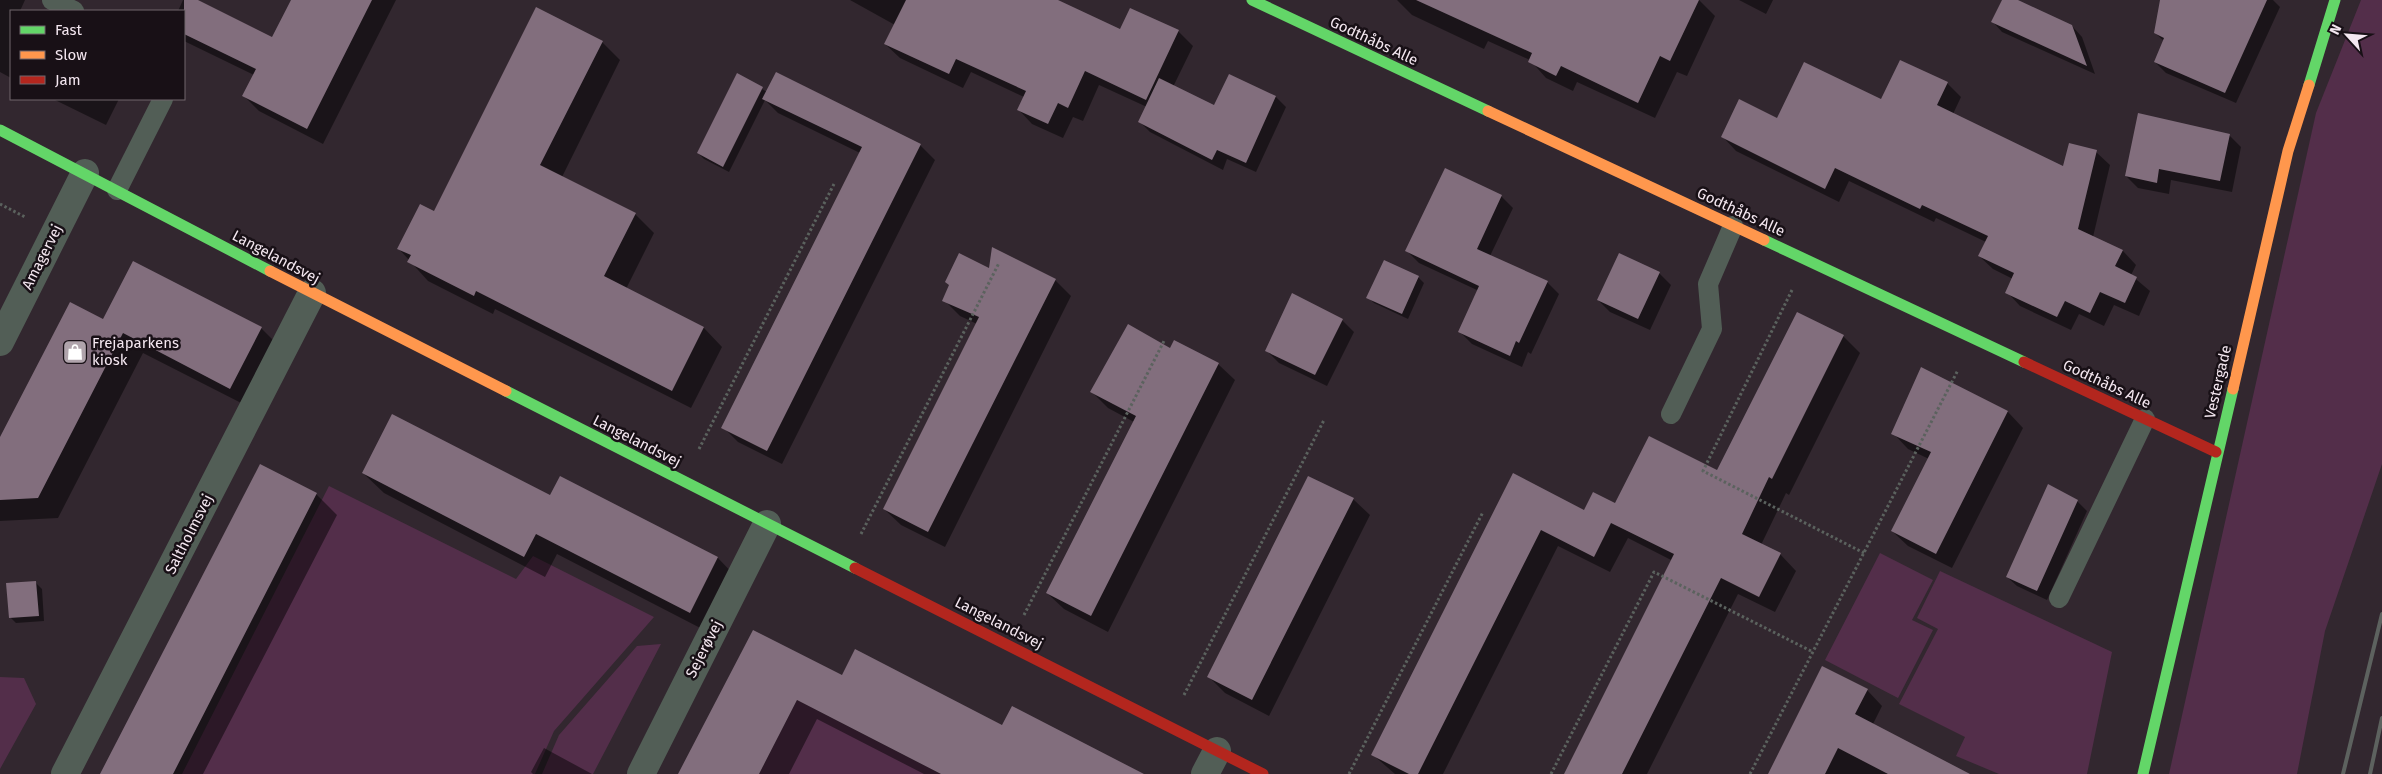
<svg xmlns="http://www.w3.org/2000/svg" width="2382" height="774" font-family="'Fira Sans',sans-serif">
<rect width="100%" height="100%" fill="#32272f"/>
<path fill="#532e4a" d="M2361 0H2382V464L2325 631 2297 774H2169L2316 113Z
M329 486 516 579 533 556 654 617 554 731 535 774H182Z
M1880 553 1933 580 1912 620 1933 630 1898 698 1825 660Z
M1940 571 2112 652 2087 774H1999L1956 756 1965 737 1899 704 1938 629 1917 618Z
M661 644 593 774H542L559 735 637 646Z
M0 677 24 678 36 704 0 769Z
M797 700 941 774H759Z"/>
<path fill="#0007" d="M0 0H25L20 11H11V78L0 72Z
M183 0H195L273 39 292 0H396L323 144 259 111 244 96 254 75 184 41V11H178Z
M850 0H1053L1121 31H1178L1193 46 1173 87 1215 107 1276 97 1286 107 1256 172 1227 159 1223 170 1150 132 1140 122 1147 107 1099 85 1083 121 1073 117 1063 138 1032 124 1018 109 1024 97 971 72 963 88 900 58 885 44 895 25Z
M1397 0H1699L1715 16 1687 76 1677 72 1655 118 1577 82 1573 91 1546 78 1530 60 1488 41 1484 49 1412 15Z
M1739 0H1773L1766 14Z
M2003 0H2015L2072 26 2082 37 2095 74 2002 32 1993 22Z
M2164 0H2273L2280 7 2236 103 2166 73 2155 62 2164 41 2155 33Z
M602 42 620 60 562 177 635 214 654 233 626 289 704 328 722 347 691 408 495 309 493 314 428 281 399 249Z
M738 75 767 92 920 145 935 160 782 464 738 442 723 427 860 153 778 113 765 100 729 172 704 159 698 153Z
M1947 83 1961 97 1953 114 2064 168 2096 152 2110 165 2093 237 2123 251 2136 265 2131 275 2150 291 2139 316 2114 305 2104 326 2079 314 2071 330 2020 306 2007 292 2013 279 1993 269 1979 256 1986 242 1936 218 1934 222 1849 181 1839 202 1736 151 1723 137 1777 119 1882 101Z
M53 99H119L106 125Z
M2229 135 2241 147 2232 192 2171 180 2169 194 2138 188 2126 176Z
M1501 196 1513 208 1490 256 1547 282 1559 294 1531 354 1528 352 1522 367 1472 344 1460 332 1479 291 1419 263 1407 251Z
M1384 262 1419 278 1424 283 1408 319 1374 303 1368 297Z
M990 270 1055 280 1071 296 945 547 901 525 884 509 977 324 960 316 944 300Z
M1659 273 1671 285 1650 330 1610 312 1598 300Z
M1342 320 1354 332 1327 386 1279 363 1267 351Z
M103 321 261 328 281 348 251 408 143 353 58 518 0 521V438Z
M1843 336 1860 353 1789 495 1786 493 1761 545 1780 554 1796 571 1775 612 1738 594 1647 774H1565L1673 561 1628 538 1610 572 1558 546 1443 774H1395L1372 754 1513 475 1584 512 1616 505 1718 471Z
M1174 342 1218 364 1235 380 1108 632 1064 609 1047 593 1134 422 1108 408 1092 392 1171 349Z
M1922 369 2008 412 2023 428 1952 568 1908 546 1892 531 1929 459 1908 449 1893 433Z
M260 465 316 494 337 515 203 774H101Z
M363 473 551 497 561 478 718 558 738 579 710 633 557 554 545 577 384 493Z
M1353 499 1370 515 1269 716 1225 693 1208 676Z
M2077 501 2087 511 2047 600 2017 586 2007 577Z
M36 583 42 589 44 621 16 623 10 617Z
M753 631 842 677 1003 726 1141 774H924L817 719 789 774H680Z
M1867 690 1882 706 1873 724 1958 774H1769Z
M544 748 592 774H533L531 772Z"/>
<path fill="#826e7d" d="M184 0H198L272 37 291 0H372L307 129 242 96 256 69 184 34Z
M906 0H1058L1120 29 1130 8 1179 30 1146 100 1085 71 1068 108 1058 103 1048 124 1017 110 1026 91 956 59 949 74 884 44Z
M1416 0H1699L1670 61 1660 56 1638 103 1561 66 1556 76 1528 62 1532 53Z
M2002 0H2018L2072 25 2087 66 1991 22Z
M2160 0H2267L2225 93 2154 62 2164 38 2154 33Z
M536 7 603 41 540 165 636 213 604 276 704 327 672 391 476 291 474 296 407 262 411 255 397 249 420 204 434 211Z
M1900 60 1948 82 1937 105 2063 166 2069 143 2097 150 2078 229 2123 250 2115 266 2137 277 2125 303 2100 292 2090 313 2065 301 2057 317 2005 293 2014 273 1978 256 1988 236 1922 205 1920 209 1835 168 1825 189 1721 137 1739 99 1777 118 1804 62 1881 99Z
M776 72 921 144 767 451 721 428 862 147 762 99Z
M737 73 763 87 723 167 697 153Z
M1229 74 1276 96 1246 163 1217 150 1212 160 1138 122 1159 78 1214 105Z
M2138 113 2230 134 2220 181 2159 169 2157 183 2125 176Z
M1445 168 1502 195 1477 249 1548 281 1519 343 1516 341 1510 356 1458 332 1479 286 1405 251Z
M992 247 1056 279 928 532 883 509 979 317 942 301 949 285 945 282 959 253 989 268Z
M1619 253 1660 272 1638 319 1597 300Z
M1384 260 1419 276 1402 314 1366 298Z
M133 261 262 327 230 389 123 333 38 498 0 500V437L70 302 103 319Z
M1292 293 1343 319 1315 375 1265 351Z
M1797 312 1844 335 1772 479 1769 477 1742 534 1781 553 1759 597 1721 578 1622 774H1564L1674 554 1611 523 1594 557 1541 530 1418 774H1409L1371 755 1513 473 1584 510 1593 492 1615 503 1649 436 1717 470Z
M1128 324 1170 348 1174 340 1219 363 1091 616 1046 593 1136 416 1090 392Z
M1921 367 2008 411 1936 554 1891 531 1931 452 1891 434Z
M392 414 550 495 560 476 718 557 690 613 536 534 524 557 362 473Z
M260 464 317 493 173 774H100Z
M1308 476 1354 498 1252 700 1207 677Z
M2048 484 2078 500 2037 591 2006 577Z
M36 581 39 616 9 618 6 583Z
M753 630 842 675 855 649 1002 725 1012 706 1144 774H941L797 700 759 774H678Z
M1822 666 1868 689 1855 714 1970 774H1888L1838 748 1825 774H1768Z"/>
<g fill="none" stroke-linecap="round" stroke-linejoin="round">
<path stroke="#5b625e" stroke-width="3" stroke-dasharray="2.5 2.5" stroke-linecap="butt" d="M0 204 25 217
M1792 290 1703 471 1864 553
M699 449 834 184
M861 534 999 263
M1024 615 1164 341
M1184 695 1324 420
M1349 774 1483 512
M1551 774 1654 572 1813 652
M1750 774 1958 370"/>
<path stroke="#525e56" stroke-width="20" d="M52 0 74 11
M117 190 163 99
M1671 414 1712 329 1708 284 1733 226
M2059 598 2145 419"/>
<path stroke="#525e56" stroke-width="28" d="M0 342 85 173
M65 774 312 293
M641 774 767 524
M1205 774 1217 751"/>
<path stroke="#63d668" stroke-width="11" d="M1252 0 1488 111
M2309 85 2335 0
M0 130 270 271
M1764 240 2024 362
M506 391 855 568
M2143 774 2233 389"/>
<path stroke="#ff974d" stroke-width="11" d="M1488 111 1764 240
M270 271 506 391
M2233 389 2288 151 2309 85"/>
<path stroke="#b3261e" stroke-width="11" d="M2024 362 2216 452
M855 568 1263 774"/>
<path stroke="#5d625f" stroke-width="4" d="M2343 774 2382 614
M2370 774 2382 718"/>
</g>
<defs>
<symbol id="shop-square" viewBox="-11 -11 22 22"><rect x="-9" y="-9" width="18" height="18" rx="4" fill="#b0a4ac" stroke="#181016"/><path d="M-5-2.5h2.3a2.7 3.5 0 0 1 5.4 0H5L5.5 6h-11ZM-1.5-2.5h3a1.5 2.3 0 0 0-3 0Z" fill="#fff"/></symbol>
</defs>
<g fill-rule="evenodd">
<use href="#shop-square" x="61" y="338" width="28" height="28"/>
</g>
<g text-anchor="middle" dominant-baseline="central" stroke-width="5" stroke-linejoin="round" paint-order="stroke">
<g font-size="15" fill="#f4e7f0" stroke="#181016">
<text transform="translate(1374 41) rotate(25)">Godthåbs Alle</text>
<text transform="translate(1741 212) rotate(25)">Godthåbs Alle</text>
<text transform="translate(42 257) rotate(-63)">Amagervej</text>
<text transform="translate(276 257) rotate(28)">Langelandsvej</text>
<text transform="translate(2218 382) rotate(-77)">Vestergade</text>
<text transform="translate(2107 384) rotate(25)">Godthåbs Alle</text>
<text transform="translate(637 441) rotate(27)">Langelandsvej</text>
<text transform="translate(189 534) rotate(-63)">Saltholmsvej</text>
<text transform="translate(999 623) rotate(27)">Langelandsvej</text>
<text transform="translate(704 649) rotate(-63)">Sejerøvej</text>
</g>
<g font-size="15" fill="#f4e7f0" stroke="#181016" text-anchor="start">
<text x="92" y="343">Frejaparkens<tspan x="92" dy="17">kiosk</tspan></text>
</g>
</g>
<rect x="10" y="10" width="175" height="90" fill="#181016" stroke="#70666d"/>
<rect x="20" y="26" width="25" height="8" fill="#63d668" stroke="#70666d"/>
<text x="55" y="35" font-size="15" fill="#f4e7f0">Fast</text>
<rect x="20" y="51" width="25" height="8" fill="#ff974d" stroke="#70666d"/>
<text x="55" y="60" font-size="15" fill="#f4e7f0">Slow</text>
<rect x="20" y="76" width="25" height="8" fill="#b3261e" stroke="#70666d"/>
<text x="55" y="85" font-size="15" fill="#f4e7f0">Jam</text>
<g transform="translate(2347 35) rotate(296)" stroke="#181016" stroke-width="4" paint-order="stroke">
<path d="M0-4L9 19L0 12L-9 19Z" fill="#f4e7f0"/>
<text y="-8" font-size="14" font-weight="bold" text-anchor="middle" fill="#f4e7f0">N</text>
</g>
</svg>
